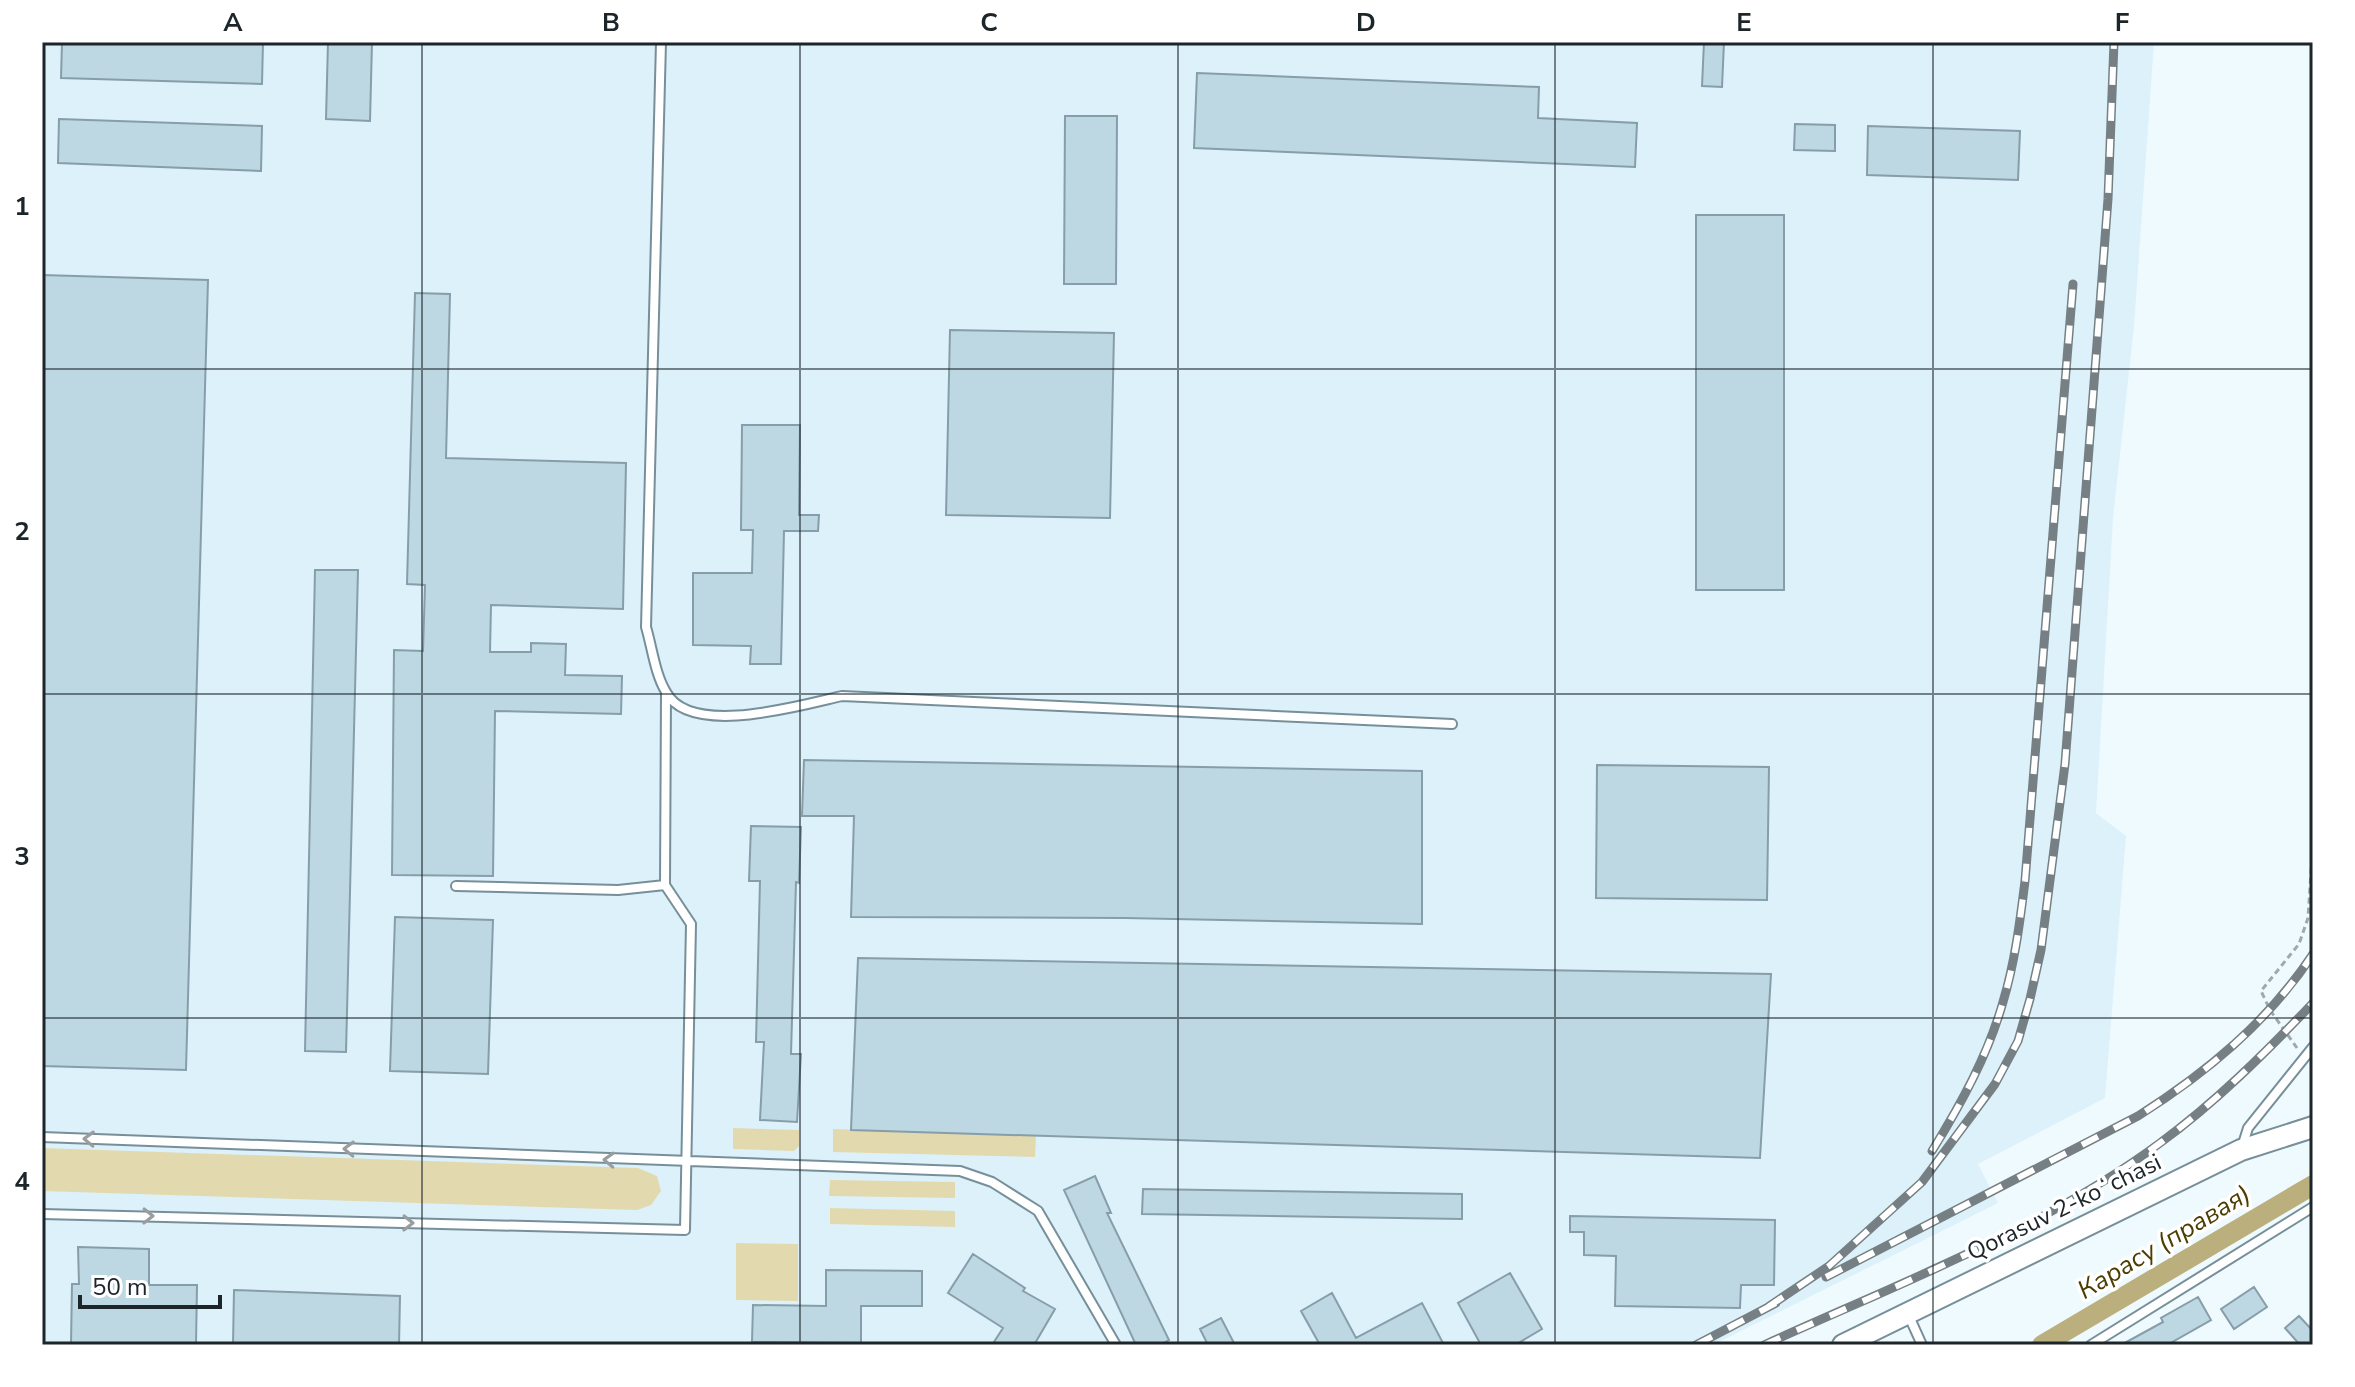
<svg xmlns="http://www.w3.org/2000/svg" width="2355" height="1387" font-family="'Nunito Sans',sans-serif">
<rect width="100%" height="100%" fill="#effafe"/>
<path fill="#dcf1fa" d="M42 42H2154L2134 326 2113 518 2096 813 2126 836 2105 1098 1978 1164 1998 1203 1713 1345H42Z"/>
<path fill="#e3d9af" d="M733 1128 799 1130V1146L794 1151 733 1149Z
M833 1129 1036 1135 1035 1157 833 1152Z
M42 1148 638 1168 657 1176 661 1191 651 1205 637 1210 42 1191Z
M830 1180 955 1182V1198L829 1196Z
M830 1208 955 1211V1227L830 1224Z
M736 1243 798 1244V1301L736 1300Z"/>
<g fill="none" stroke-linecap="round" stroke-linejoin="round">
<path stroke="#bbaf7e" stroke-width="20" d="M2042 1345 2313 1185"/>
</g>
<path fill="#bed8e3" stroke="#869ea9" stroke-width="2" d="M62 42H263L262 84 61 78Z
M328 42H372L370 121 326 119Z
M1704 42H1724L1722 87 1702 86Z
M1197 73 1539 87 1538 118 1637 123 1635 167 1194 148Z
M1065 116H1117L1116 284H1064Z
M59 119 262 126 261 171 58 163Z
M1795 124 1835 125V151L1794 150Z
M1868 126 2020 131 2018 180 1867 175Z
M1696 215H1784V590H1696Z
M42 275 208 280 186 1070 42 1066Z
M415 293 450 294 446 458 626 463 623 609 491 605 490 652H531V643L566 644 565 675 622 676 621 714 495 711 493 876 392 875 394 650 423 651 425 585 407 584Z
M950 330 1114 333 1110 518 946 515Z
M742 425H800L799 515H819L818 531H784L781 664H750L751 646 693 645V573H752L753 530H741Z
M315 570H358L346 1052 305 1051Z
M804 760 1422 771V924L1125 918 851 917 854 816H802Z
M1597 765 1769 767 1767 900 1596 898Z
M751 826 801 827 799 883 796 882 791 1054H801L797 1122 760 1120 764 1042H756L760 881H749Z
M395 917 493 920 488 1074 390 1071Z
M858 958 1771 974 1760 1158 851 1130Z
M1095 1176 1111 1213H1107L1169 1340 1160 1345H1136L1064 1190Z
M1143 1189 1462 1194V1219L1142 1214Z
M1570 1216 1775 1220 1774 1285H1741L1740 1308 1615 1306 1616 1256 1584 1255V1232H1570Z
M78 1247 149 1249V1285H197L196 1345H71L72 1284H79Z
M973 1254 1025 1288 1023 1291 1055 1309 1034 1345H992L1003 1328 948 1293Z
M826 1270 922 1271V1306H861V1343L752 1342 753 1305 826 1306Z
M1510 1273 1542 1329 1515 1345H1481L1458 1303Z
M2254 1287 2267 1307 2234 1329 2221 1309Z
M234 1290 400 1296 399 1345H233Z
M1332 1293 1356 1338 1422 1303 1444 1345H1320L1301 1311Z
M2198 1297 2211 1320 2167 1345H2121L2163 1322 2161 1318Z
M2299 1316 2313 1331V1345H2300L2285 1328Z
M1221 1318 1235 1345H1208L1200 1329Z"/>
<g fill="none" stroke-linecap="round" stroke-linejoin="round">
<defs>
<path id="service" d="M661 42 646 627C652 647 655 674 666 692 690 738 802 705 842 696L1452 724
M456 886 618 890 665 885 666 694
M42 1137 960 1171 992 1182 1038 1211 1116 1345
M2242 1147 2248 1128 2313 1047
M42 1214 685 1230 691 924 665 885
M1908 1314 1922 1345
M2091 1345 2313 1207"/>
<path id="tertiary" d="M1843 1345 2241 1150 2313 1127"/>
</defs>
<use href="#service" stroke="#768f99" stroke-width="12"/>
<use href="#tertiary" stroke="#768f99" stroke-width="24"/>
<path stroke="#9ea9ad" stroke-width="3" stroke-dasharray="6 4" stroke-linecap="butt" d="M2297 1048 2270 1010 2261 991 2299 944 2308 918 2313 841"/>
<use href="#service" stroke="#fff" stroke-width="8"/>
<use href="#tertiary" stroke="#fff" stroke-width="20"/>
<defs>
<path id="rail" d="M1932 1151C1961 1104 1988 1055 2003 1002 2015 962 2020 921 2025 881L2073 284
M1826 1277 2138 1116C2206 1073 2268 1022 2313 954
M1768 1307 1829 1266 1922 1182 1995 1084 2018 1041 2030 999 2041 950 2065 764 2108 199 2114 42
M1696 1345 1776 1303
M1764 1345C1895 1285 2044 1229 2160 1143 2216 1102 2265 1053 2313 1003"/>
</defs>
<use href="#rail" stroke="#768084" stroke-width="9"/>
<use href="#rail" stroke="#fff" stroke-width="6" stroke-dasharray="18" stroke-linecap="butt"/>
</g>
<defs><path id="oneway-chevron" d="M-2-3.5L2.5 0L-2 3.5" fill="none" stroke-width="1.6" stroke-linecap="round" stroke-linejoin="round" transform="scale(2)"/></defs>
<g stroke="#999d9f">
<use href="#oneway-chevron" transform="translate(89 1139) rotate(-178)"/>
<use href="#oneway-chevron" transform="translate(349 1149) rotate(-178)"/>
<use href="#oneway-chevron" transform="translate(609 1160) rotate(-178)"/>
<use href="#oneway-chevron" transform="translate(148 1216) rotate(1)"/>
<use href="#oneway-chevron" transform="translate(408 1223) rotate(1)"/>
</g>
<path fill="none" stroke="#1c2529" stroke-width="2" stroke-opacity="0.55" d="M422 42V1345M800 42V1345M1178 42V1345M1555 42V1345M1933 42V1345M42 369H2313M42 694H2313M42 1018H2313"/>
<g text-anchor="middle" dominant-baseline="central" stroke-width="7" stroke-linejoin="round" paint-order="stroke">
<g font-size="24" fill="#1c2529" stroke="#fff">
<text transform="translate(2064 1207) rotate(-26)">Qorasuv 2-koʻchasi</text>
</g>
<g font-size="26" font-style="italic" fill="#4c3e00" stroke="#fff">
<text transform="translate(2164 1242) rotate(-31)">Карасу (правая)</text>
</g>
</g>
<rect width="2355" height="1387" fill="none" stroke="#ffffff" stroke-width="88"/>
<path d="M80 1295v12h140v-12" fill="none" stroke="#1c2529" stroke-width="4"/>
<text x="92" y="1295" font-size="24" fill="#1c2529" stroke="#ffffff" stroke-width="6" paint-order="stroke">50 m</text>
<rect x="44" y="44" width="2267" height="1299" fill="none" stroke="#1c2529" stroke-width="3"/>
<g font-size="26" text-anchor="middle" font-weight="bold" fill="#1c2529">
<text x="233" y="31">A</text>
<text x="611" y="31">B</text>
<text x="989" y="31">C</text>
<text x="1366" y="31">D</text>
<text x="1744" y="31">E</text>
<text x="2122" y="31">F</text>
<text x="22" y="215">1</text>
<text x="22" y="540">2</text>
<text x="22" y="865">3</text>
<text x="22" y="1190">4</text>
</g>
</svg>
